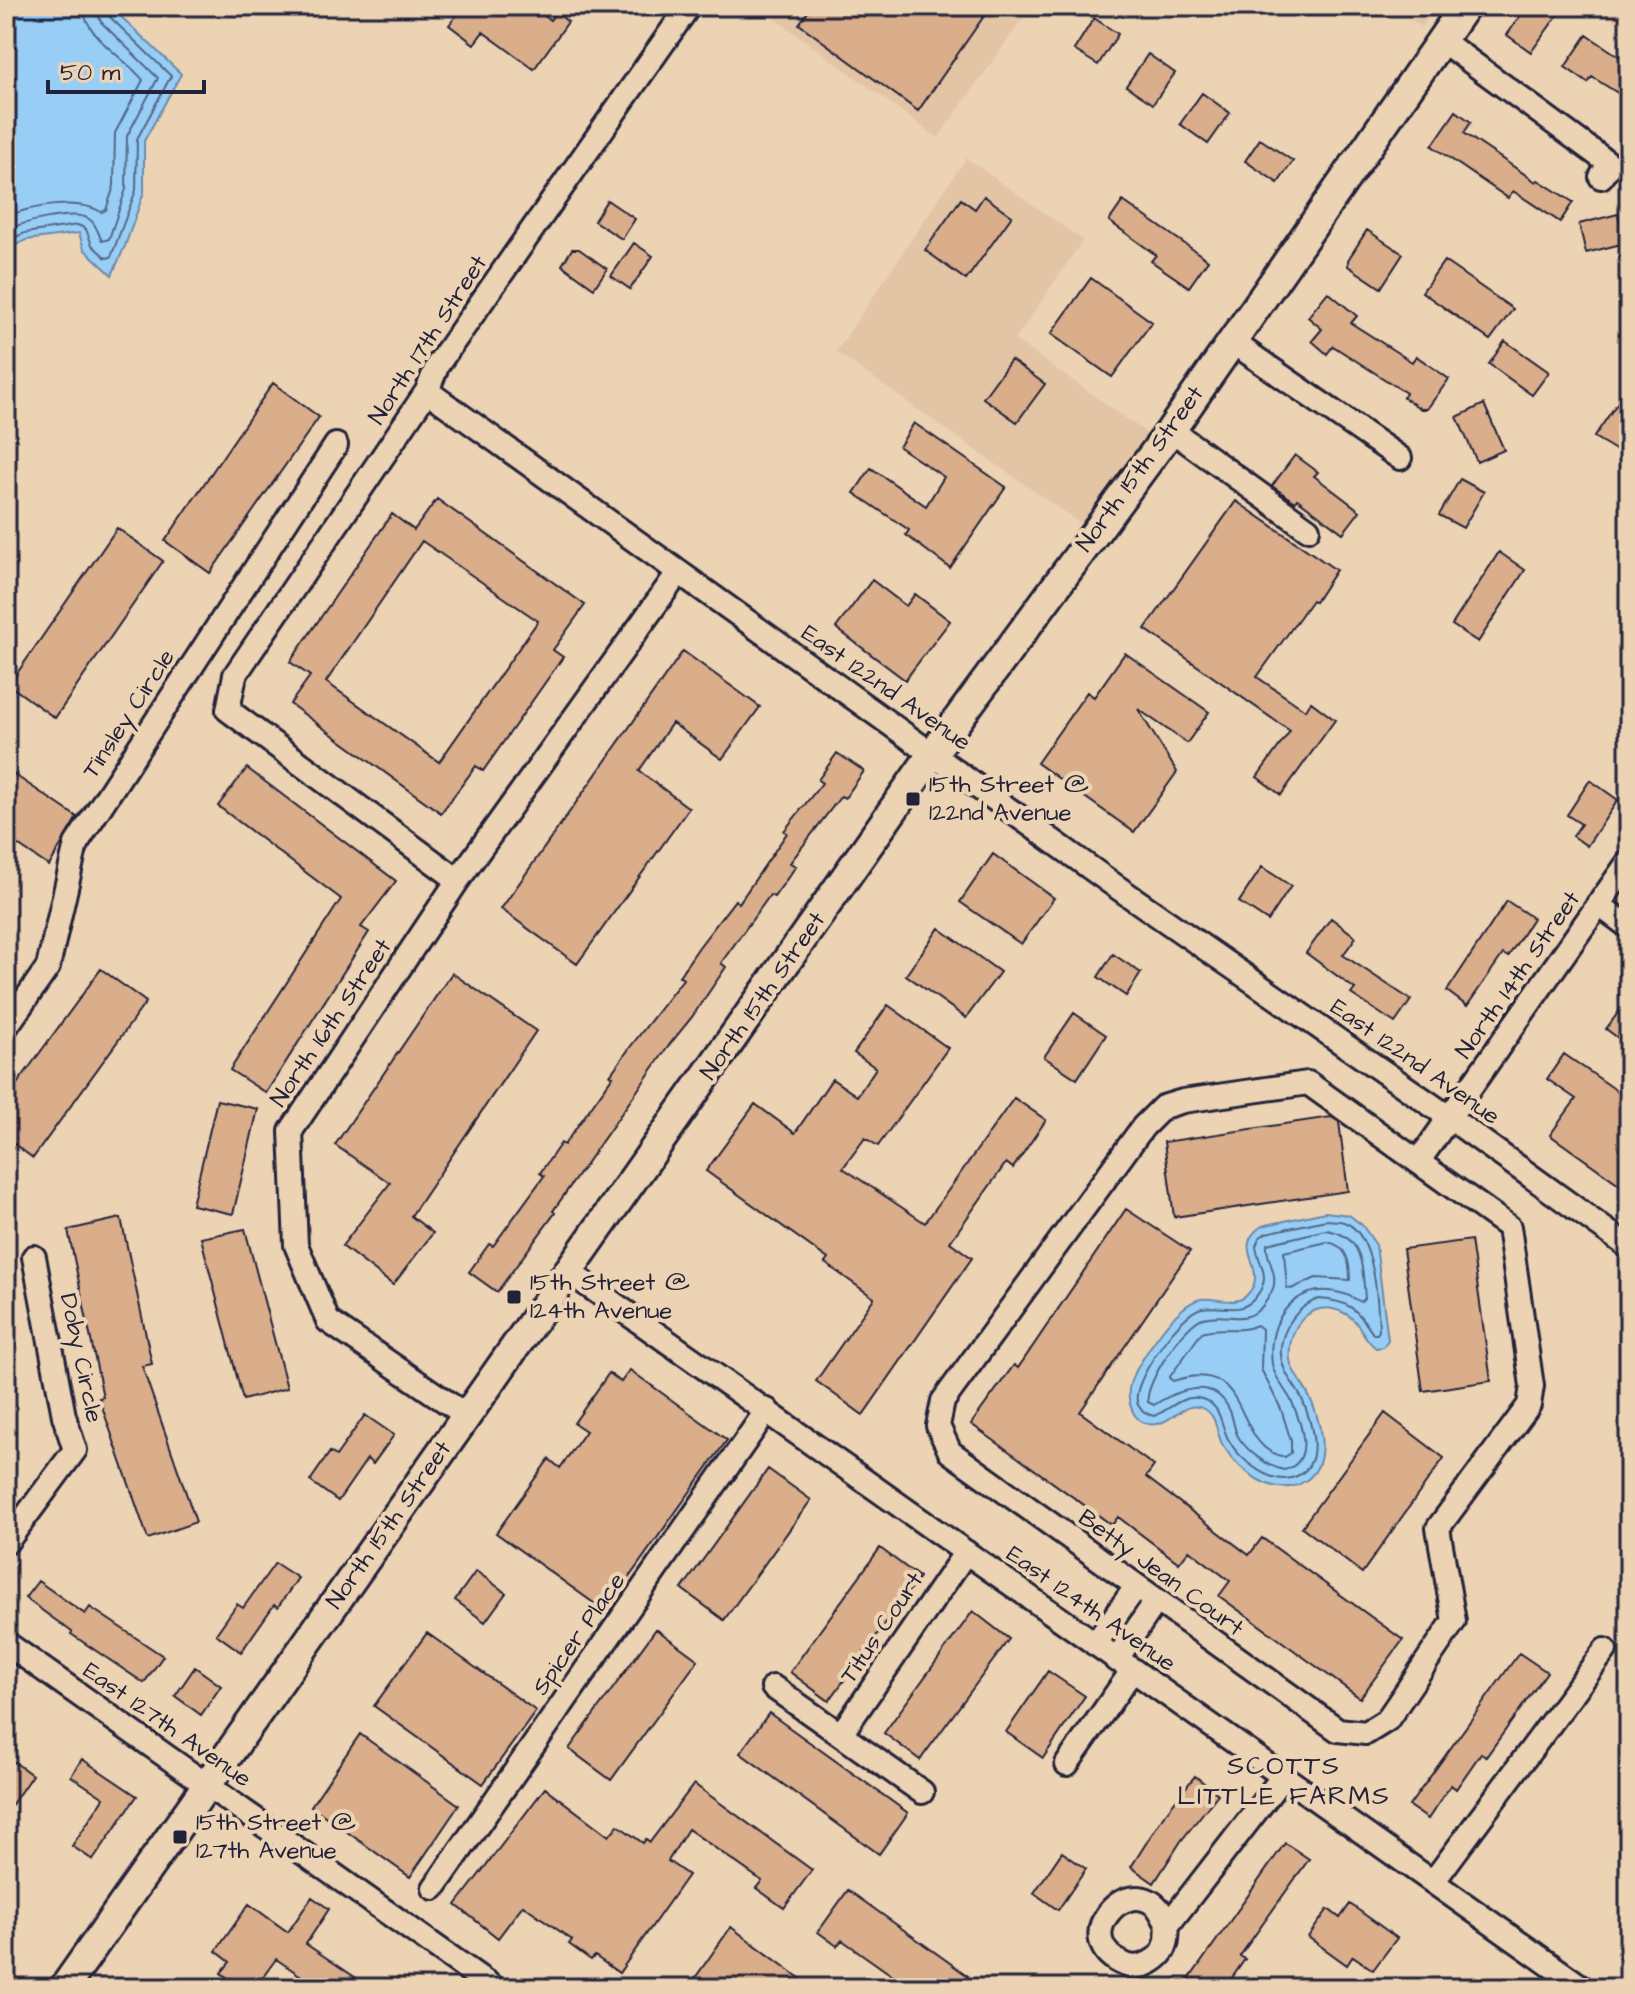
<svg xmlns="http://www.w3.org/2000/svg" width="1635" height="1994" font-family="'Architects Daughter',sans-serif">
<rect width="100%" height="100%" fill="#ecd3b3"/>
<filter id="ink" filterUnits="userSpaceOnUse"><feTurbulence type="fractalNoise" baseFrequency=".0125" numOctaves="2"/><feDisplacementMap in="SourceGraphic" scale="16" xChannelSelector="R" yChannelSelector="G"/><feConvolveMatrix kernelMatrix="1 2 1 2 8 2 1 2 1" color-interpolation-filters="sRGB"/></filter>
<g filter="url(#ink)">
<path fill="#e3c5a5" d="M758 6H1032L938 138Z
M1392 6H1436L1422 27Z
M1594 6H1629V31Z
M966 158 1083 240 1015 340 1148 434 1084 526 836 352Z"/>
<path fill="#98cef6" stroke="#6989ab" stroke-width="2" d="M6 6H110L181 74 144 141V192L125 246 112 275 84 249 79 233 26 240 6 250Z
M1325 1212 1349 1215 1362 1225 1376 1245 1388 1340 1383 1347 1376 1348C1362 1338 1360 1320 1344 1313 1311 1296 1286 1328 1290 1360 1291 1371 1302 1383 1307 1392 1320 1417 1333 1463 1305 1481 1276 1500 1240 1472 1224 1447 1216 1436 1218 1417 1206 1410 1186 1398 1174 1421 1157 1424 1133 1428 1124 1399 1131 1381 1141 1359 1175 1304 1201 1299 1216 1297 1236 1307 1247 1295 1272 1269 1228 1249 1262 1226Z"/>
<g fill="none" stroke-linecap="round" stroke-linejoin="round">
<path stroke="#516786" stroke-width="2" d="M6 217C30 206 79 198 101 212L106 210 114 186 115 133 143 80C125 57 85 38 83 6
M6 230C21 223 75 209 89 219 97 224 98 234 102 241L109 239 126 189 127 136 158 78 101 22 95 6
M6 241 25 233 78 225 86 229 92 245 106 258 111 257 136 190 137 139 171 76 108 15 105 6
M1326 1220C1332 1221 1340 1220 1346 1223 1375 1235 1378 1302 1379 1331L1377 1334H1373C1356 1309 1351 1301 1319 1299 1293 1307 1273 1341 1284 1368 1288 1379 1297 1388 1302 1399 1311 1421 1325 1463 1297 1476 1273 1488 1239 1460 1228 1439 1219 1421 1222 1403 1198 1398 1182 1395 1168 1411 1154 1416 1143 1413 1135 1407 1137 1395 1139 1373 1181 1312 1202 1308 1222 1304 1240 1316 1255 1298 1273 1276 1259 1268 1256 1246L1259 1238 1266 1233Z
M1326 1230C1364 1235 1362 1267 1365 1298L1361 1302C1310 1271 1265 1308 1272 1364 1274 1378 1286 1390 1292 1402 1302 1425 1315 1462 1284 1470 1267 1466 1249 1453 1239 1438 1233 1429 1234 1418 1229 1409 1213 1376 1177 1390 1154 1405L1148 1402C1144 1384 1185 1323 1203 1318 1233 1310 1251 1333 1272 1291 1280 1274 1265 1259 1267 1244Z
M1327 1242C1347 1245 1350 1262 1350 1280L1316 1278 1291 1289 1287 1288 1284 1252Z
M1257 1325 1262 1329 1261 1369 1281 1409 1291 1441V1453L1285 1457C1230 1448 1255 1354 1173 1381L1169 1378 1202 1332C1220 1325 1239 1334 1257 1325Z"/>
</g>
<path fill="#daad8b" stroke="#22223b" stroke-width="2" fill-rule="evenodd" d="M464 6H531L550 20 556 12 568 22 534 69 483 32 474 44 449 25Z
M812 6H842L852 14 858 6H991L918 111 799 24Z
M1527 6H1564L1531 52 1507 35Z
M1094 18 1118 34 1098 65 1074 50Z
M1587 35 1629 63V100L1592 77 1588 83 1565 67Z
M1148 54 1175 73 1153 104 1126 86Z
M1202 93 1230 113 1208 144 1180 124Z
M1456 111 1471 122 1464 133 1536 182 1538 180 1573 202 1560 222 1513 191 1508 198 1432 146Z
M1260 139 1293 161 1278 183 1245 161Z
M984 196 1012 216 966 280 925 250 961 199 975 209Z
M607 200 635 219 622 239 594 221Z
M1123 201 1208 260 1189 287 1151 261 1156 255 1109 221Z
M1618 214 1625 243 1586 253 1579 224Z
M1367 230 1403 254 1381 288 1348 266V260Z
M634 243 653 256 630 289 611 276Z
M572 249H579L607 269 594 288 562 265Z
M1444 261 1513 309 1490 340 1422 292Z
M1091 278 1152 322 1112 377 1051 334Z
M1328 292 1357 316 1351 323 1412 362 1416 356 1449 379 1427 409H1421L1403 397 1406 393 1333 346 1327 354 1312 341 1322 329 1308 317Z
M1505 341 1549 372 1532 395 1489 364Z
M1011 360 1045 384 1017 422 983 398Z
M273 383 319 417 210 573 165 541Z
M1629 386V458L1594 437Z
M1484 404 1504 450 1477 462 1457 417Z
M914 423 1006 487 950 568 906 535 909 530 854 493 871 468 926 506 944 477 899 447Z
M1295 455 1318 472 1314 476 1360 511 1343 533 1297 499 1295 502 1272 486Z
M1460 479 1484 492 1463 528 1439 515Z
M437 499 585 605 553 650 563 657 483 771 476 766 441 813 290 704 310 676 290 662 392 514 414 530ZM422 541 538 621 439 762 326 682Z
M1236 501 1336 570 1315 602 1312 600 1257 677 1305 710 1311 702 1335 720 1281 795 1257 777 1290 731 1145 629Z
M117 528 163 561 55 718 9 685Z
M1499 552 1525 570 1478 642 1452 625Z
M872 580 906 606 915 594 950 621 905 680 836 628Z
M683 651 760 707 722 759 672 723 639 771 689 808 577 964 501 909Z
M1125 653 1209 712 1187 743 1138 709 1177 772 1134 832 1037 763 1087 692 1094 697Z
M837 753 864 771 845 798 841 796 790 863 796 866 774 897 770 895 721 963 726 967 692 1017 670 1044 553 1211 555 1213 497 1292 469 1272 489 1244 493 1246 544 1176 540 1173 561 1143 564 1145 613 1076 610 1075 631 1046 683 979 679 976 699 947 735 900 739 903 787 833 784 831 822 783 818 780Z
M247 768 396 881 361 927 369 932 266 1093 230 1070 341 899 218 806Z
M6 769 77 817 49 866 6 837Z
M1590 780 1618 800 1587 846 1573 836 1581 824 1567 815Z
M993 854 1054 898 1021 944 960 902Z
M1262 867 1291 886 1268 921 1239 902Z
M1507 901 1533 918 1508 957 1503 954 1467 1006 1447 991Z
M1331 918 1356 937 1343 955 1411 1000 1395 1023 1351 994 1355 989 1306 953Z
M939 928 1000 972 966 1018 906 975Z
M1113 954 1141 973 1126 996 1098 977Z
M101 969 146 1002 33 1158 6 1138V1099Z
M452 973 536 1031 411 1216 433 1233 393 1285 342 1246 390 1183 335 1145Z
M1629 998V1046L1606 1029Z
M888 1005 948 1048 878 1146 865 1138 843 1168 925 1223 1014 1098 1046 1120 1013 1168 1006 1163 950 1242 972 1258 863 1415 816 1381 874 1298 825 1263 828 1259 706 1171 755 1104 795 1133 832 1079 857 1096 876 1068 854 1053Z
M1074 1013 1106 1035 1077 1079 1044 1057Z
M1564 1054 1629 1099V1170L1619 1184 1550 1135 1576 1099 1547 1079Z
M217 1100 258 1109 233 1214 192 1205Z
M1331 1117 1339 1122 1348 1191 1174 1217 1164 1142Z
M1126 1209 1190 1251 1080 1412 1154 1466 1146 1477 1249 1555 1262 1538 1403 1640 1360 1698 1219 1596 1230 1581 1189 1550 1179 1563 1118 1517 1112 1525 971 1424 1014 1365 1018 1368Z
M121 1218 152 1364 142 1366 196 1522 148 1539 99 1398 103 1397 68 1230Z
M245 1229 287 1388 243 1400 201 1238Z
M1471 1240 1491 1381 1423 1391 1403 1249Z
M630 1370 727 1440 605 1611 496 1533 549 1459 560 1468 586 1431 574 1423 609 1373 621 1382Z
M1385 1413 1444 1458 1362 1573 1302 1527Z
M365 1415 394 1435 373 1464 367 1459 338 1501 310 1481 330 1452 336 1456Z
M768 1469 811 1500 724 1620 682 1589Z
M880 1548 919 1577 829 1701 790 1672Z
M275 1563 298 1578 278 1607 274 1605 241 1652 216 1634 237 1604 243 1608Z
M476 1571 506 1593 485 1622 455 1600Z
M38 1581 85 1614 90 1607 163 1656 144 1683 71 1634 72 1632 25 1598Z
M973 1611 1009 1639 920 1760 884 1733Z
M656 1629 698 1660 611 1780 569 1749Z
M427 1633 536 1711 483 1784 374 1706Z
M1519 1653 1547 1672 1486 1757 1481 1753 1456 1789 1451 1785 1428 1819 1409 1806Z
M195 1667 221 1686 201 1715 175 1696Z
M1048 1671 1085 1696 1043 1758 1006 1732Z
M769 1713 908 1813 879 1854 740 1753Z
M360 1734 459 1805 410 1877 311 1806Z
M6 1756 32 1775 6 1813Z
M82 1759 137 1796 93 1860 72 1846 104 1798 71 1776Z
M1195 1776 1218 1794 1181 1841 1154 1883 1131 1867 1164 1815Z
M694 1784 812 1870 784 1908 756 1888 762 1881 688 1829 668 1861 688 1875 619 1973 595 1956 591 1960 569 1944 572 1940 523 1905 498 1938 456 1905 545 1788 609 1836 618 1825 643 1843 646 1839 650 1842Z
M1285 1843 1309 1859 1240 1956 1245 1959 1225 1988H1183Z
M1062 1852 1086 1869 1058 1910 1034 1893Z
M848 1890 968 1976 959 1988H910L842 1940 837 1946 818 1932Z
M312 1897 329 1909 306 1944 371 1988H319L276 1959 255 1988H242L221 1973 230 1962 216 1951 249 1904 288 1932Z
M1350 1904 1397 1938 1373 1970 1353 1956 1347 1965 1308 1937 1328 1909 1340 1918Z
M731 1927 813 1988H688Z"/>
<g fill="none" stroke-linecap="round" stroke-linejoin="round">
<defs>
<path id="minor" d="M1441 40 1610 164 1601 177
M1231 341 1400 458
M427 391 1114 885 1450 1118 1629 1247
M1171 430 1308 529
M458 880 228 710 235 675 427 391 438 364 689 6
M1598 904 1629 927
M6 1027 48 967 76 844 336 445
M1308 1083 1509 1227 1532 1386 1529 1405 1438 1528 1454 1621 1387 1720 1366 1733 1338 1730 950 1452 938 1426 943 1401 1143 1127 1163 1107 1183 1101Z
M1418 1162 1629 861
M569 1272 1583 1988
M467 1416 328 1321 296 1245 291 1131 458 880 678 573
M6 1543 75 1450 64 1416 34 1257
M6 1643 494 1988
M1095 1644 1136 1587
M1116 1660 1156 1601
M773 1687 922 1792
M841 1734 966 1552
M1067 1764 1132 1671
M1433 1882 1605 1650
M434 1888 767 1410
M1168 1925C1165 1920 1162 1914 1159 1909 1126 1871 1066 1942 1126 1965 1141 1971 1162 1959 1166 1944 1168 1939 1167 1931 1168 1925L1284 1775"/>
<path id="tertiary" d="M64 1988 933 753 1171 430 1465 6"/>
</defs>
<use href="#minor" stroke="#22223b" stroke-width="28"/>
<use href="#tertiary" stroke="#22223b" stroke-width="34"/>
<use href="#minor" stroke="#ecd3b3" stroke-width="22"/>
<use href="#tertiary" stroke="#ecd3b3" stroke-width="28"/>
</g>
</g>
<g fill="#22223b" stroke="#ecd3b3" stroke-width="3">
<rect x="905" y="791" width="16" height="16" rx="4"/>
<rect x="506" y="1289" width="16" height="16" rx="4"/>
<rect x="172" y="1829" width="16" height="16" rx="4"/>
</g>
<g text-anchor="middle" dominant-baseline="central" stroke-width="8" stroke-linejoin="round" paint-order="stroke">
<g font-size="24" fill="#22223b" stroke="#ecd3b3">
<text transform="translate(428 340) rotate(-57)">North 17th Street</text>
<text transform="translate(1140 469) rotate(-54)">North 15th Street</text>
<text transform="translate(886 688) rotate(35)">East 122nd Avenue</text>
<text transform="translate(129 714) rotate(-57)">Tinsley Circle</text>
<text transform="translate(1518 975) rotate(-55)">North 14th Street</text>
<text transform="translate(763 996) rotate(-55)">North 15th Street</text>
<text transform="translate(331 1023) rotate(-56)">North 16th Street</text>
<text transform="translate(1415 1062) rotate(35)">East 122nd Avenue</text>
<text transform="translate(81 1358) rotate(78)">Doby Circle</text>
<text transform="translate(389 1525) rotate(-55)">North 15th Street</text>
<text transform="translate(1161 1573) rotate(36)">Betty Jean Court</text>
<text transform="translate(1091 1609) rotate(35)">East 124th Avenue</text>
<text transform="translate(882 1628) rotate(-56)">Titus Court</text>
<text transform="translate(579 1634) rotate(-55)">Spicer Place</text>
<text transform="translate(167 1725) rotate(35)">East 127th Avenue</text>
</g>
<g font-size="24" fill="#22223b" stroke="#ecd3b3" text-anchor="start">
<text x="929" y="785">15th Street @<tspan x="929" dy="28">122nd Avenue</tspan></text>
<text x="530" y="1283">15th Street @<tspan x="530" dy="28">124th Avenue</tspan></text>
<text x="196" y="1823">15th Street @<tspan x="196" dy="28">127th Avenue</tspan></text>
</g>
<g font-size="26" letter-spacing="2" fill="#22223b" stroke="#ecd3b3">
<text x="1284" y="1766">SCOTTS<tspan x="1284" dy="30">LITTLE FARMS</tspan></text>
</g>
</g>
<rect width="1635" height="1994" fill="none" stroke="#ecd3b3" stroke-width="32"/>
<rect x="16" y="16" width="1603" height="1962" fill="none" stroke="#22223b" stroke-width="3" filter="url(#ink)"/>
<path d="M48 80v12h156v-12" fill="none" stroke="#22223b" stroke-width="4"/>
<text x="60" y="80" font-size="24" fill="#22223b" stroke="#ecd3b3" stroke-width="6" paint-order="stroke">50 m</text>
</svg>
